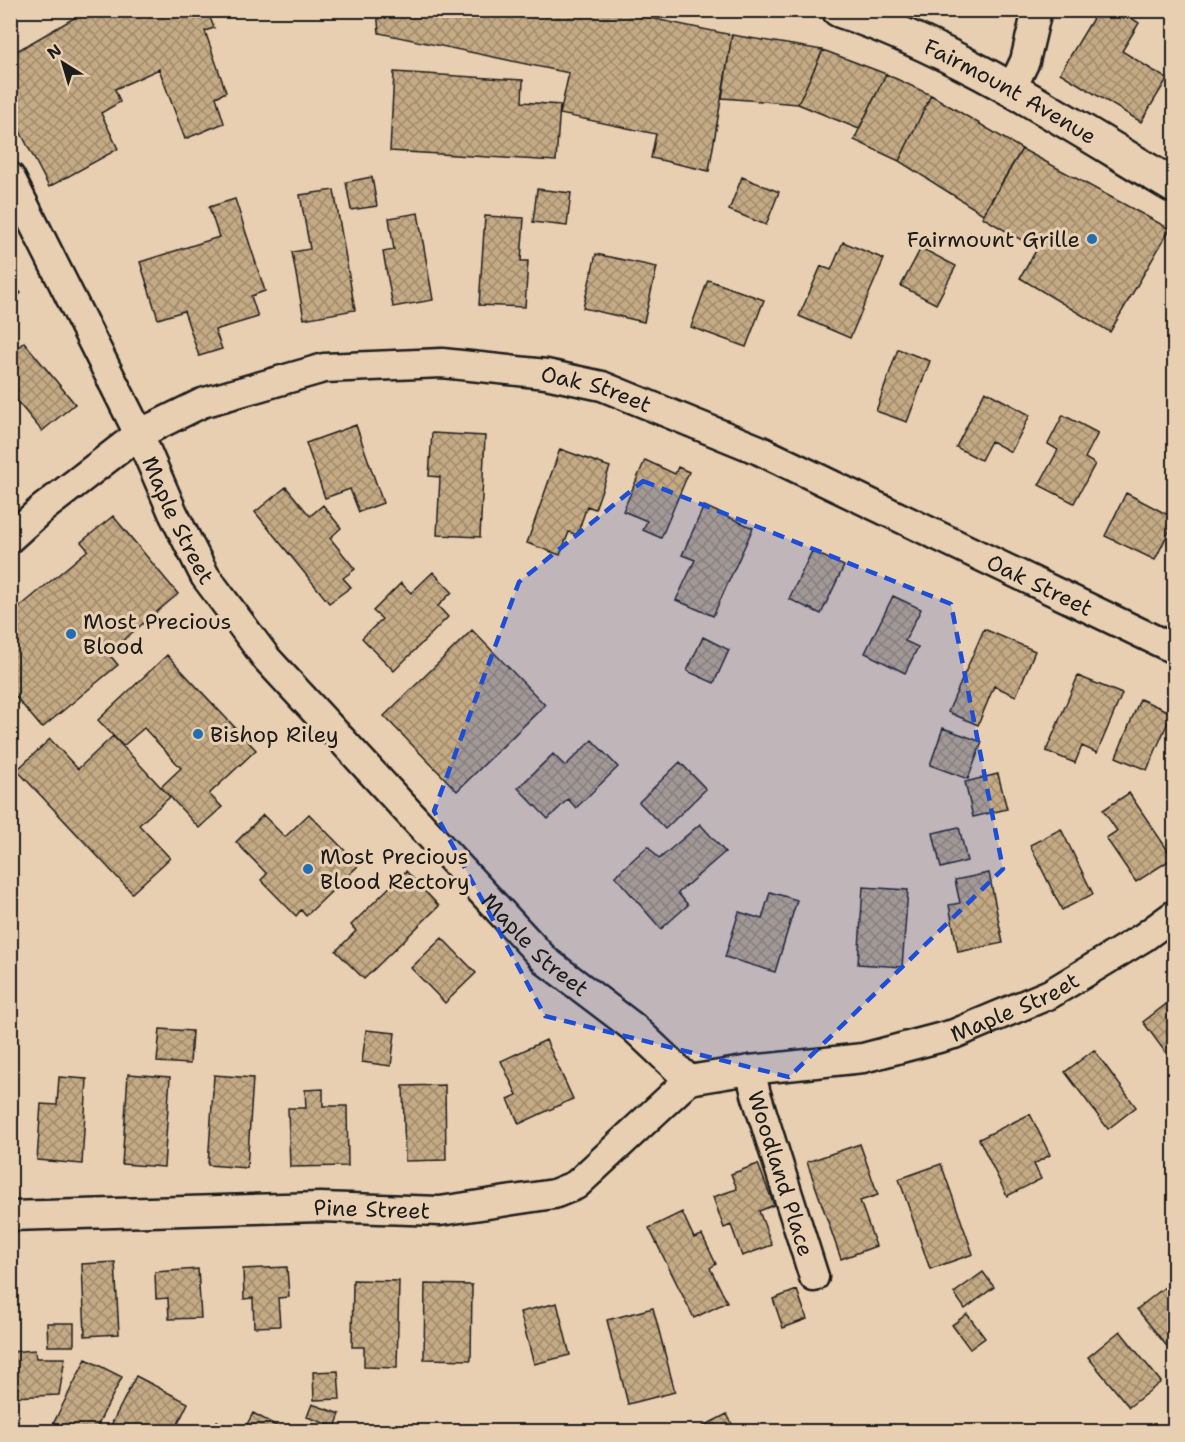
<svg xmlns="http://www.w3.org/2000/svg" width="1185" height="1442" font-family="'Shantell Sans',sans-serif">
<defs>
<pattern id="building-cross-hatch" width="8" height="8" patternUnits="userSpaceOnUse" patternTransform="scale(1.5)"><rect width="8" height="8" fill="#c5ab85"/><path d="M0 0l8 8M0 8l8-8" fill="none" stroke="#9f8a6c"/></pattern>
</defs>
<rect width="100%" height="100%" fill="#e9cfb1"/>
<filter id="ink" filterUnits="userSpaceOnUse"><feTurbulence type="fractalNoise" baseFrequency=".0167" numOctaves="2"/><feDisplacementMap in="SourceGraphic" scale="12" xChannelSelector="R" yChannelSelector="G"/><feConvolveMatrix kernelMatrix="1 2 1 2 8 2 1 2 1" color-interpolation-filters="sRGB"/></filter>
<g filter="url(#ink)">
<path fill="url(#building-cross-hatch)" stroke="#1c1c1c" stroke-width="1.5" d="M88 10H212L208 12 214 28 205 31 226 92 216 97 224 123 185 139 159 69 115 89 120 102 101 113 118 149 49 187 10 112V55Z
M377 10H612L732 35 709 171 651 158 656 134 560 114 569 73 379 33Z
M1098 10H1119L1139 23 1122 51 1167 79 1141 122 1060 73Z
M732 35 823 50 798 104 722 98Z
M823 50 886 74 859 129 798 104Z
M394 72 523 80 522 102 560 105 556 161 390 151Z
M886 74 931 95 899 161 854 140Z
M931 95 1022 149 983 214 899 161Z
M1022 149 1170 229 1110 332 1020 278 1037 249 982 217Z
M372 177 377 206 351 210 346 182Z
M742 177 779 192 766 225 729 210Z
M537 189 571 193 567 226 533 222Z
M334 190 355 310 304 319 292 252 310 249 300 195Z
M235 199 265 291 251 296 258 317 215 330 222 349 199 356 184 311 158 319 140 262 219 237 209 207Z
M418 213 433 300 393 307 383 252 394 250 389 218Z
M485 216 524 218 521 261H528L525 307 479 305Z
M843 242 884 259 850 338 799 316 821 266 831 270Z
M921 248 956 266 936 304 901 286Z
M596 254 657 267 644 322 583 308Z
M708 280 764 300 746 347 691 327Z
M10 283 21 293 10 304Z
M24 342 75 404 42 431 10 393V354Z
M898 349 930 361 907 422 876 411Z
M985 391 1030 415 1011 452 991 441 981 460 956 447Z
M1063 415 1098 433 1085 458 1095 464 1074 503 1039 485 1058 450 1048 444Z
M356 425 383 503 359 512 350 489 325 498 306 443Z
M432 433 485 436 480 537 437 535 440 477 429 476Z
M560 449 610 467 595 509 587 506 577 535 569 532 560 555 527 543Z
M645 460 675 474 678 467 689 472 661 538 643 530 647 521 623 511Z
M286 487 310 516 323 505 341 528 330 538 355 569 343 578 351 587 329 603 255 512Z
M1126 493 1174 518V521L1155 560 1105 536Z
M704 506 753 528 713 616 676 600 695 560 682 555Z
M113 516 178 594 108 653 118 665 42 728 10 690V615L88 550 81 542Z
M812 551 844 566 821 614 789 599Z
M433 572 452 592 438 606 448 617 394 671 362 638 382 619 373 611 401 583 411 593Z
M893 596 921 609 905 641 918 647 905 673 865 653Z
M984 629 1035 651 1016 696 994 686 978 725 948 712Z
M472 630 545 705 457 791 384 716Z
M703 637 729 650 714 683 687 671Z
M167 655 256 750 209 794 222 807 199 828 161 787 181 768 144 728 123 746 98 720Z
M1078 676 1122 694 1097 753 1082 746 1075 763 1046 751Z
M1140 699 1172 713 1147 770 1116 757Z
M943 728 982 742 968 779 930 765Z
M113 736 170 797 139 825 170 858 132 893 17 770 50 739 78 769Z
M592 740 618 767 576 808 568 799 548 819 518 788 553 754 565 766Z
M680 762 706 789 665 829 639 802Z
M998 774 1007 809 973 817 965 782Z
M1129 793 1173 858 1136 882 1106 838 1117 831 1103 810Z
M309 814 359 865 306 916 301 910 296 916 261 880 267 874 236 842 263 815 285 837Z
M700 824 725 852 678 893 688 905 661 929 615 876 648 846 659 859Z
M959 827 967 861 941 868 933 833Z
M1061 829 1093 894 1062 910 1030 845Z
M406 871 439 906 364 979 336 951 356 931 351 925Z
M989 873 1003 943 958 952 949 905 960 903 955 880Z
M863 887 908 890 902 967 858 964Z
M770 892 797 900 775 972 725 957 739 912 762 919Z
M442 938 476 973 445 1003 411 968Z
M1174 998V1064L1143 1022Z
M160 1029 192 1031 190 1064 157 1062Z
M366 1030 395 1033 391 1066 362 1062Z
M546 1040 573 1099 519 1124 508 1099 517 1095 501 1061Z
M1094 1050 1136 1107 1108 1129 1065 1072Z
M128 1074 170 1077 164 1167 122 1164Z
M214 1075 253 1078 247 1168 208 1165Z
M59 1077 87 1079 82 1164 37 1160 41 1104 57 1105Z
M445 1085 446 1160 405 1161 403 1086Z
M323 1089V1106H347L348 1166 290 1167 288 1108H306L305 1090Z
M1030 1114 1050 1155 1034 1164 1041 1179 1007 1196 979 1139Z
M860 1144 878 1195 860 1201 876 1246 841 1259 807 1162Z
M758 1164 774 1205 759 1211 772 1245 742 1256 731 1225 724 1228 713 1197 737 1189 731 1174Z
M941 1164 973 1254 930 1269 899 1179Z
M682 1212 694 1238 702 1235 716 1264 710 1268 727 1302 694 1318 649 1228Z
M115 1262 119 1334 85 1336 82 1264Z
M287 1267 289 1297 278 1298 280 1326 254 1327 253 1298 244 1299 243 1269Z
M198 1269 201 1318 169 1319 168 1298 156 1299 155 1272Z
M983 1272 994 1287 965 1309 954 1293Z
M353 1280 399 1281 397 1368 364 1367V1347H352Z
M425 1284 472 1285 471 1360 424 1359Z
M1165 1287 1174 1299V1355L1137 1309Z
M797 1290 807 1319 783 1328 773 1299Z
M557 1303 570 1355 534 1364 520 1312Z
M653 1308 675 1392 628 1404 607 1320Z
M967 1314 985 1338 970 1349 952 1325Z
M47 1323H74V1346H48Z
M1120 1331 1161 1382 1129 1407 1088 1357Z
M35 1350 36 1358H65L59 1395 10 1397V1352Z
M86 1359 122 1377 94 1432H49Z
M338 1371 340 1399 314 1400 313 1372Z
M136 1376 188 1403 174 1432H114L109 1429Z
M312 1404 340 1414 335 1427 307 1417Z
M253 1413 279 1427 277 1432H243Z
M727 1414 736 1432H692Z
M217 1421 235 1432H212Z"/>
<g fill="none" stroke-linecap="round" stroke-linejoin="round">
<defs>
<g id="street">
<path d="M1011 90 1025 61 1037 10"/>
<path id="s1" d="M10 177 139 434 173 513 205 576 267 659 546 961 633 1027 689 1080"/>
<path id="s2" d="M10 538 42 509 139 434 202 403 324 368 442 363 546 374 602 386 759 450 1174 649"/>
<path id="s3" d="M750 1070 756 1094 814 1277"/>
<path id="s4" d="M689 1080 750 1070 863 1058 954 1034 1050 994 1144 937 1174 915"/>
<path id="s5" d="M10 1216 320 1207 440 1211 554 1194 576 1185 689 1080"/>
</g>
<g id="secondary">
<path id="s6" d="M839 10C959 50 1066 122 1174 186"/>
</g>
</defs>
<use href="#street" stroke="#1c1c1c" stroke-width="33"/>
<use href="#secondary" stroke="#1c1c1c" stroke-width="38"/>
<use href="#street" stroke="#e9cfb1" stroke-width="28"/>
<use href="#secondary" stroke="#e9cfb1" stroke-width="33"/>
</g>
</g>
<path fill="#1d4ed8" fill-opacity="0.2" stroke="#1d4ed8" stroke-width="4.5" stroke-dasharray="12 8" stroke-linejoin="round" d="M643 481 951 604 1003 869 789 1077 545 1016 434 811 519 582Z"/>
<g fill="#1f6fb2" stroke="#e9cfb1" stroke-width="2">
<circle cx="1092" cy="239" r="6"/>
<circle cx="71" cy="634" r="6"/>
<circle cx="198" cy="734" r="6"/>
<circle cx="308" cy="869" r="6"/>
</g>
<g text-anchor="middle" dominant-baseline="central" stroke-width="6" stroke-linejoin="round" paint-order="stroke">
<g font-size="22" fill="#1c1c1c" stroke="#e9cfb1">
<text stroke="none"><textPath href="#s6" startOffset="190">Fairmount Avenue</textPath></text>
<text stroke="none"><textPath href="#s2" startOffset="638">Oak Street</textPath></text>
<text stroke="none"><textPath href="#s1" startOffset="382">Maple Street</textPath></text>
<text stroke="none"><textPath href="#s2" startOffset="1124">Oak Street</textPath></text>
<text stroke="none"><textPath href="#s1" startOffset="940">Maple Street</textPath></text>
<text stroke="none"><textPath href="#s4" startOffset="336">Maple Street</textPath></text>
<text stroke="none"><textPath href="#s3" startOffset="108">Woodland Place</textPath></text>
<text stroke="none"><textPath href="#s5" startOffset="362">Pine Street</textPath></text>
</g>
<g font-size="22" fill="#1c1c1c" stroke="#e9cfb1" text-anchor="start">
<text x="1080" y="239" text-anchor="end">Fairmount Grille</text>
<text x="83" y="621">Most Precious<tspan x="83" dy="25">Blood</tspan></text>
<text x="210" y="734">Bishop Riley</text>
<text x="320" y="856">Most Precious<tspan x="320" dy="25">Blood Rectory</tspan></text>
</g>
</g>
<rect width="1185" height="1442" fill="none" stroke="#e9cfb1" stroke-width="36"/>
<rect x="18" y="18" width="1149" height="1406" fill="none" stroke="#1c1c1c" stroke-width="2" filter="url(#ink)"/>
<g transform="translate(63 63) rotate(323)" stroke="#e9cfb1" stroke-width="4.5" paint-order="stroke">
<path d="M0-4.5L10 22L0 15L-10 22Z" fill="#1c1c1c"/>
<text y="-9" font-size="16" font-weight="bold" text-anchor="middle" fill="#1c1c1c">N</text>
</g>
</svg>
